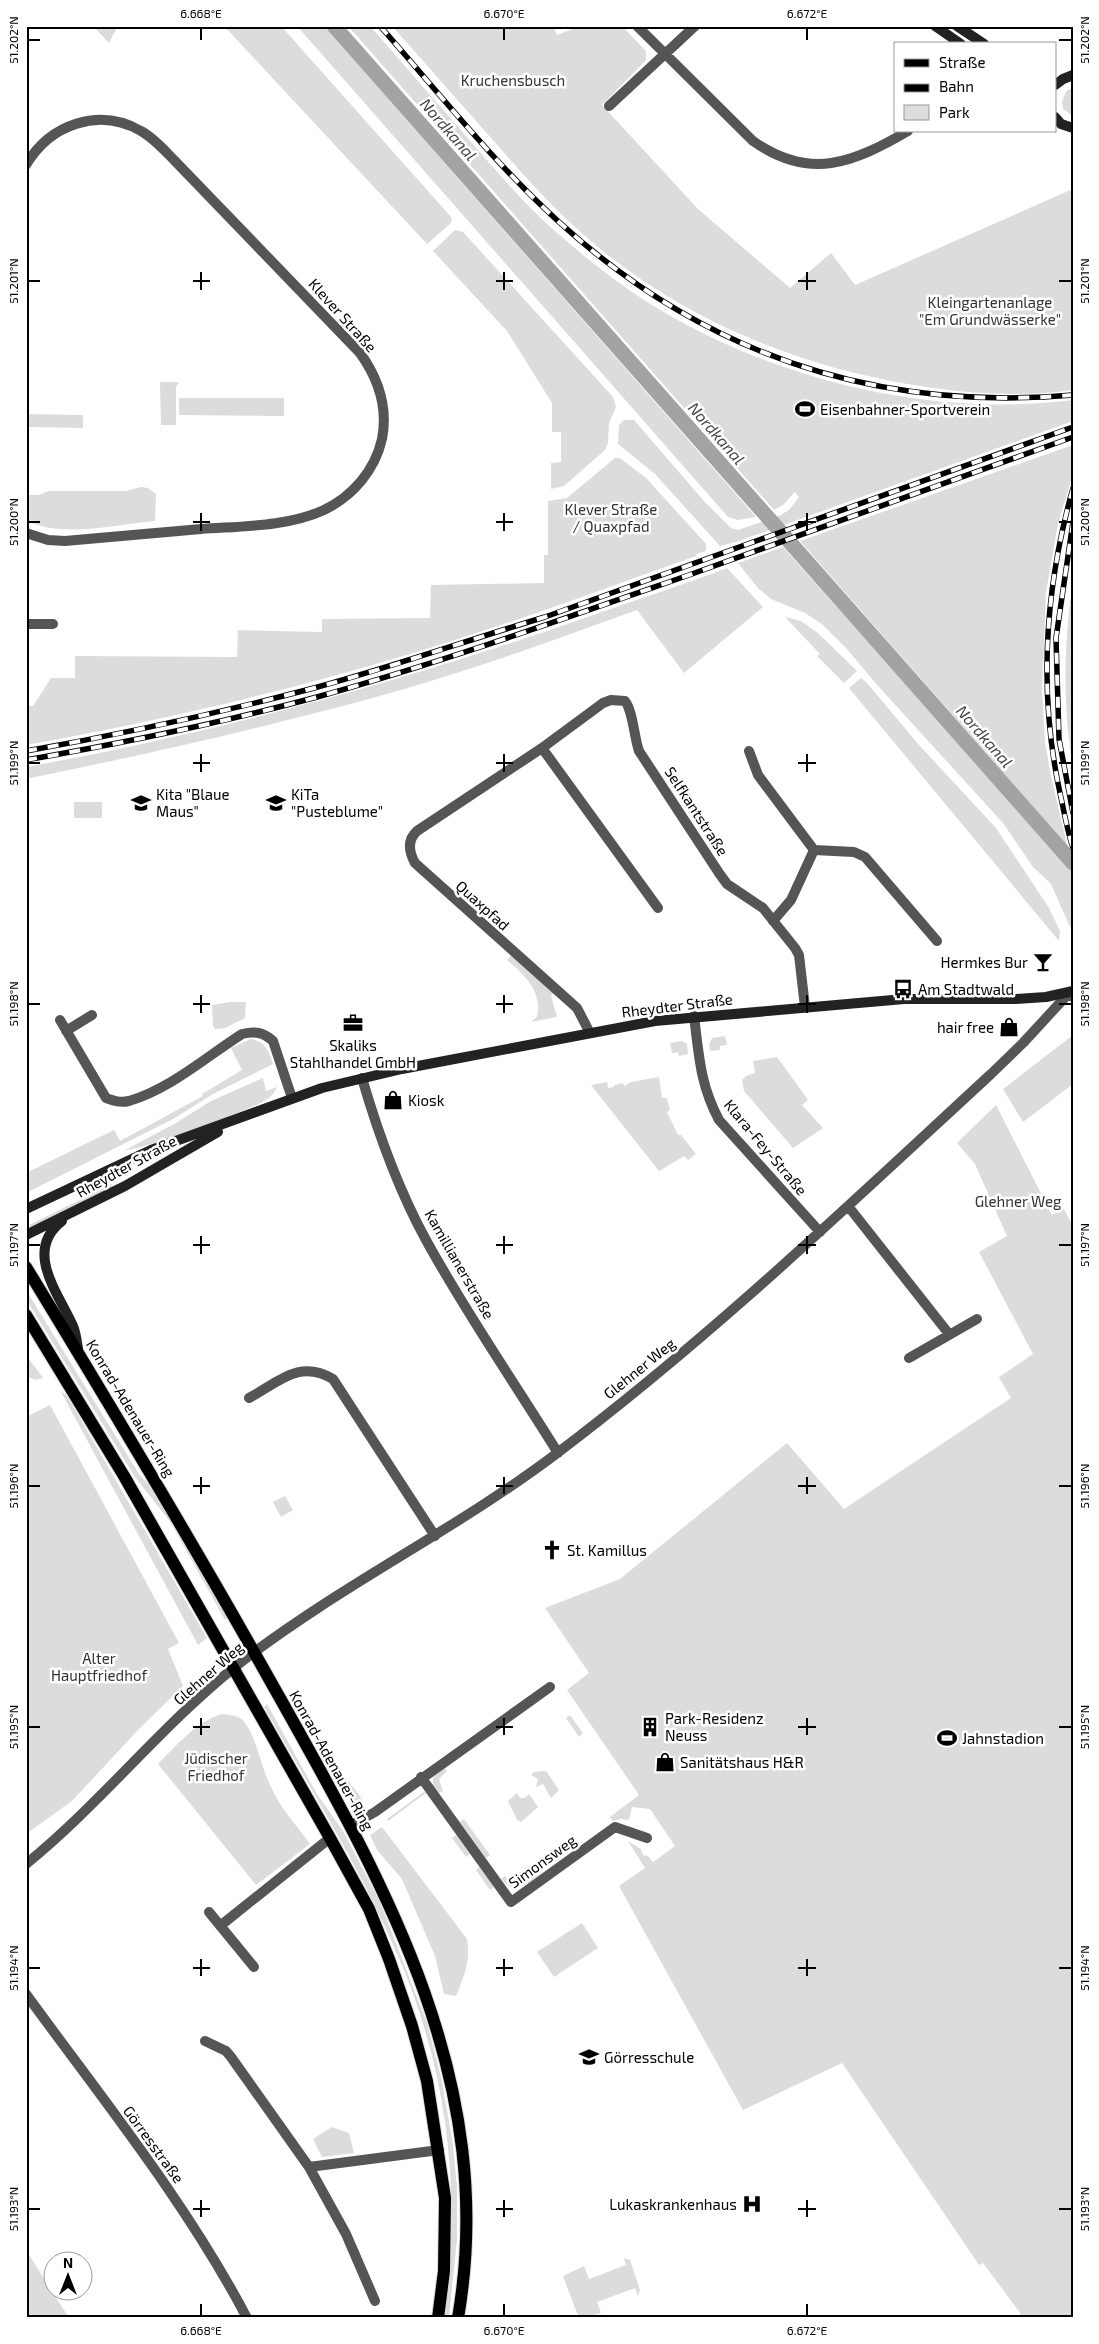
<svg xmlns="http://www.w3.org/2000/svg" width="1099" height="2344" font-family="'Exo 2',sans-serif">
<rect width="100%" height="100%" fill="#fff"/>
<path fill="#dcdcdc" d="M93 26H118L109 43Z
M224 26H281L452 218 451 223 427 244Z
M297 26H324L756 517 738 520 728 517Z
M348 26H370C404 65 438 104 472 143 499 174 526 206 556 232 580 253 606 274 632 292 757 376 923 419 1073 400V421L736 542 720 546 655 474 618 444 619 425 624 420H634L703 500 731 528 738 530 779 516 789 510 799 497 795 492 783 505 774 510Z
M392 26H553L557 35 581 26H622L646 51V60L602 105 698 209 790 288 831 253 855 285 1073 189V390C1018 398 961 393 907 384 785 363 668 312 576 228 546 201 519 170 492 139 459 102 426 64 392 26Z
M1073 88V116L1063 109 1062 102 1066 91Z
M455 230 463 232 613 397 616 407 609 423 608 443 605 450 564 486 551 489V463L561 462V432H552V403L507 331 433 251Z
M160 382H179L176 387V425H161Z
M179 398H284V416L179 415Z
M26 414 83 415V428L26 427Z
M1073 445V474L1058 524 1046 592 1042 690 1045 742 1051 776 1067 845 800 541Z
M615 458H620L646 478 706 544V551L696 554V556C620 583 544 612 467 636 323 683 175 718 26 745V706H33L51 678H75V656L237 657 238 630 322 632V619L430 618 431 585 544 583V555H548V501L567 498Z
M141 487 148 488 156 494 155 521C119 524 59 539 26 520V495H39L49 491H126Z
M783 547 1073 871V934L1051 884 1033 867 1003 823 879 687 846 648 822 624 805 613 771 599 758 588 738 563Z
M727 568 763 607 684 673 637 610C559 638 481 667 401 690 277 725 152 753 26 779V767C221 732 412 679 599 613 641 598 685 584 727 568Z
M1073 580V766C1062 705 1064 641 1073 580Z
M785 617 801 621 819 634 857 671 844 683 817 656 820 654Z
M861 678 867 683 919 745 996 828 1049 908 1060 931 1059 941 849 688Z
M74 802H102V818H74Z
M511 955 554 992 551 996 557 1017 531 1022 537 1017C543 992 524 974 507 960Z
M231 1002H246L245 1018 225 1028 215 1029 213 1026 212 1005Z
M1073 1035V1084L1023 1122 1003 1089Z
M725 1036 727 1045 720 1046V1050L710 1051 709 1044 712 1038Z
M251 1039C266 1042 269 1051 273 1064L213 1094 173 1119 26 1193V1173L114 1130 120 1141 203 1096 202 1094 242 1070 231 1048Z
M682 1041 687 1044 688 1054 679 1056 678 1052 672 1053 670 1043Z
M777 1057 808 1100 802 1105 823 1128 793 1148 744 1091 742 1080 746 1076 755 1073 753 1061Z
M659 1077 662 1098H667L670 1110 667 1112 678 1135H681L696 1154 688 1160 684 1156 659 1171 591 1085 607 1082 608 1088 614 1087V1085L623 1083 624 1086 631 1082Z
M263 1078 266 1091 277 1087C274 1094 270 1098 264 1101 248 1111 137 1152 125 1150L176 1123 211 1101Z
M996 1105 1052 1215 1064 1209 1073 1227V2318H1017L1021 2314 983 2263 979 2265 842 2063 743 2110 619 1886 645 1868 628 1841 641 1849 643 1855 648 1856 653 1862 675 1846 650 1809 632 1807 629 1820 621 1819 613 1821 610 1817 639 1795 567 1690 589 1673 545 1608 620 1579 787 1443 844 1509 1011 1398 999 1377 1033 1354 979 1252 1007 1236 975 1164 957 1143Z
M112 1184 113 1187 31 1228 29 1225Z
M26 1290 139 1474 158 1495 228 1617 225 1620 171 1523 135 1477 26 1299Z
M26 1355 43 1378 35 1380 26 1376Z
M61 1392 66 1394 207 1638 198 1645Z
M50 1405 179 1643 168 1649 183 1686 137 1731 72 1801 26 1834V1417Z
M285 1496 293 1510 281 1517 273 1502Z
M267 1704 317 1794 343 1831 380 1902 427 2023 442 2081 453 2145 457 2188V2239L449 2318H444C462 2194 448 2071 398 1956 361 1869 310 1788 264 1707Z
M221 1714C230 1715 240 1715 245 1723 256 1737 262 1769 271 1787 281 1810 297 1825 310 1844L256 1885 158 1764C177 1745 195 1723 221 1714Z
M570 1715 583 1733 579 1737 566 1718Z
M326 1755 329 1756 363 1800 354 1805Z
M444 1767 447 1771 439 1779 443 1791 439 1793 433 1785V1778Z
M546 1771 559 1790 551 1798 543 1784 536 1787 538 1779 531 1775 534 1772Z
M424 1792 426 1793 388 1821 387 1819Z
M517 1793 520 1798H525L529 1794 538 1807 521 1822 517 1820 508 1801Z
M464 1819 490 1855 486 1858 460 1822Z
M382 1827 467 1939C471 1961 464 1976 456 1996L444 1994 435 1956 402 1879 377 1850 370 1835Z
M456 1835 470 1854 466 1857 452 1838Z
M479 1867 494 1887 490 1890 476 1870Z
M539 1868 542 1872C527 1884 517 1896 501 1879L505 1876C517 1889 527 1876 539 1868Z
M582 1923 598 1948 554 1977 537 1952Z
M332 2127 349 2133 354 2153 322 2157 313 2139Z
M26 2250 69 2318H26Z
M624 2258 630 2260 640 2290 638 2296 635 2288 597 2302 601 2313 581 2318 577 2313 563 2276 584 2266 589 2279 626 2265Z"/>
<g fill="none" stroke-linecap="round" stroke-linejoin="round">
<path stroke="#a3a3a3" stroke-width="15" d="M334 26 1073 863"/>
<defs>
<path id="primary" d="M26 1267C107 1400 187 1533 263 1668 377 1871 500 2074 458 2318
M26 1315 124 1476 330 1838 369 1909 389 1959 412 2026 427 2081 445 2198 444 2271 438 2318"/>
</defs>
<use href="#primary" stroke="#dbdbdb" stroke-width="14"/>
<path stroke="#555" stroke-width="10" d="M637 26 753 141C810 181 853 163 908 131
M609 106 695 26
M26 165C50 124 99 107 141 131 154 138 165 151 175 161L360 353C378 378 388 408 382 439 375 470 353 496 324 510 287 527 241 526 201 529 156 533 110 537 65 541L48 540 26 533
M26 624H53
M542 748 603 703 611 700 625 701C633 711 634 737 639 751L719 873 727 884 763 908 795 948 799 955 805 1007
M749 751 758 775 814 850 854 852 865 857 937 941
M773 921 791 900 814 850
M694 1016C699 1055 700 1085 719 1120L820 1232
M60 1020 106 1098C114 1101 120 1103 129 1101 170 1089 206 1057 242 1034 255 1031 263 1032 273 1041L292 1098
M66 1031 92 1015
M590 1033 577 1008 415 863C409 852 407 840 417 831L542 748 658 908
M362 1078C378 1133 398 1189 426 1240 466 1313 514 1382 558 1453
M848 1206 949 1334
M909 1358 977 1319
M249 1398C279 1382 299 1359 333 1379L435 1536
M421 1777 511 1902 615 1827 647 1838
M350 1826 375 1812 550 1687
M26 1864C101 1803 161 1726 236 1666 337 1587 454 1531 556 1454 710 1338 850 1204 991 1074L1023 1043 1070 992 1073 997
M209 1912 254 1967
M220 1926 330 1838
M26 1994C103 2100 186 2202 247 2318
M205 2041 226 2051 231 2057 309 2167 346 2234 375 2301
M309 2167 439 2150"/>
<path stroke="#222" stroke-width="10" d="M935 26 961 44
M957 26 984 44
M1055 85 1063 79 1073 75
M1055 117 1061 124 1073 128
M26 1209 151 1150 322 1088 402 1069 655 1021 904 999H1015L1046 997 1073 991
M62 1221C23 1251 59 1294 73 1326 76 1333 77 1342 78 1349
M26 1235 125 1186 218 1132"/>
<use href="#primary" stroke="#000" stroke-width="12"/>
<defs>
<path id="rail" d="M380 26C438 92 494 163 559 222 705 355 877 412 1073 395
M1073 488C1045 588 1038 691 1060 793 1064 811 1067 830 1073 848
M1073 522 1056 638 1059 739 1073 813
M26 751C123 734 219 713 314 688 392 667 468 640 545 617L1073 427
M26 760C124 743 221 723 317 697 443 662 566 618 689 575 817 529 945 483 1073 437"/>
</defs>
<use href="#rail" stroke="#000" stroke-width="5.5"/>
<use href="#rail" stroke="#fff" stroke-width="4" stroke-dasharray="11" stroke-linecap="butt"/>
</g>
<path fill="none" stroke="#000" stroke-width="2" d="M201 28V40M504 28V40M807 28V40M28 40H40M1059 40H1072M201 272V290M504 272V290M807 272V290M28 281H40M193 281H210M496 281H513M798 281H816M1059 281H1072M201 513V531M504 513V531M807 513V531M28 522H40M193 522H210M496 522H513M798 522H816M1059 522H1072M201 754V772M504 754V772M807 754V772M28 763H40M193 763H210M496 763H513M798 763H816M1059 763H1072M201 995V1013M504 995V1013M807 995V1013M28 1004H40M193 1004H210M496 1004H513M798 1004H816M1059 1004H1072M201 1236V1254M504 1236V1254M807 1236V1254M28 1245H40M193 1245H210M496 1245H513M798 1245H816M1059 1245H1072M201 1477V1494M504 1477V1494M807 1477V1494M28 1486H40M193 1486H210M496 1486H513M798 1486H816M1059 1486H1072M201 1718V1735M504 1718V1735M807 1718V1735M28 1727H40M193 1727H210M496 1727H513M798 1727H816M1059 1727H1072M201 1959V1976M504 1959V1976M807 1959V1976M28 1968H40M193 1968H210M496 1968H513M798 1968H816M1059 1968H1072M201 2200V2217M504 2200V2217M807 2200V2217M28 2209H40M193 2209H210M496 2209H513M798 2209H816M1059 2209H1072M201 2304V2316M504 2304V2316M807 2304V2316"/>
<defs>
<symbol id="stadium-bare" viewBox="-9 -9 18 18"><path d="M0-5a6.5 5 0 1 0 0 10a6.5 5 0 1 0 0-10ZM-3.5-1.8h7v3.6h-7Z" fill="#000" stroke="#fff" stroke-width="2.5" paint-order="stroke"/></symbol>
<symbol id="school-bare" viewBox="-9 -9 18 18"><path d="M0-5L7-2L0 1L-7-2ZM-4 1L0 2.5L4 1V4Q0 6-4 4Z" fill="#000" stroke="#fff" stroke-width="2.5" paint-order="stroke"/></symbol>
<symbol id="bar-bare" viewBox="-9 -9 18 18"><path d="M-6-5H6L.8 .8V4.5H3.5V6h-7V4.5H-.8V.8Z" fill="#000" stroke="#fff" stroke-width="2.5" paint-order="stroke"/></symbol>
<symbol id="bus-bare" viewBox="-9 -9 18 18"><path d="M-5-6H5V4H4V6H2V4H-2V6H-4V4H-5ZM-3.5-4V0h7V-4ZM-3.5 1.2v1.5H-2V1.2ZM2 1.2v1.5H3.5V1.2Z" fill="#000" stroke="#fff" stroke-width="2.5" paint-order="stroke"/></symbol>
<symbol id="office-bare" viewBox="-9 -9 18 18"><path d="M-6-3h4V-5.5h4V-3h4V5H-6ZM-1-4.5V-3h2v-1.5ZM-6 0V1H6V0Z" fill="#000" stroke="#fff" stroke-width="2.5" paint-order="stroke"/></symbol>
<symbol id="shop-bare" viewBox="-9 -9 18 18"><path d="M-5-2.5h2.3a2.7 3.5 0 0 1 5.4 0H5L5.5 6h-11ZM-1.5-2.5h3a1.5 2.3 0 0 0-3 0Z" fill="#000" stroke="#fff" stroke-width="2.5" paint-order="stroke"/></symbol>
<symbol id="church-bare" viewBox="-9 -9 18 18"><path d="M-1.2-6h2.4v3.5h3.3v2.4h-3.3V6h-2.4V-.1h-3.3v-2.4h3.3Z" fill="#000" stroke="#fff" stroke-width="2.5" paint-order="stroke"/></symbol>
<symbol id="building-bare" viewBox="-9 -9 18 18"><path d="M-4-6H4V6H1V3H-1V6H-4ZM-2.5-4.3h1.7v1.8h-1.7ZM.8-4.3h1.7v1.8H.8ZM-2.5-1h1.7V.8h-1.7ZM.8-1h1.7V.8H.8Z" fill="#000" stroke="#fff" stroke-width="2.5" paint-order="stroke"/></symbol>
<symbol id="hospital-bare" viewBox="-9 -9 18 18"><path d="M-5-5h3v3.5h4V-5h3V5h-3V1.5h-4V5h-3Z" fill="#000" stroke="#fff" stroke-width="2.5" paint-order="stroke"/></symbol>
</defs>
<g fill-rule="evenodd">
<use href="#stadium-bare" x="791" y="395" width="28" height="28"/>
<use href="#school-bare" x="127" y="789" width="28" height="28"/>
<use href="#school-bare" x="262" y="789" width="28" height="28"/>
<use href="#bar-bare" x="1029" y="948" width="28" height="28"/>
<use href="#bus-bare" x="889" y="975" width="28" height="28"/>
<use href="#office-bare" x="339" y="1009" width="28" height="28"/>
<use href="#shop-bare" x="995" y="1013" width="28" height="28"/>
<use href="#shop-bare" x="379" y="1086" width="28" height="28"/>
<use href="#church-bare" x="538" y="1536" width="28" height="28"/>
<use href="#building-bare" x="636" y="1713" width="28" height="28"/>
<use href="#stadium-bare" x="933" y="1724" width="28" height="28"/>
<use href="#shop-bare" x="651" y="1748" width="28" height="28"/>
<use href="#school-bare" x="575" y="2043" width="28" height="28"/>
<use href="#hospital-bare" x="738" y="2190" width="28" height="28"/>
</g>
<g text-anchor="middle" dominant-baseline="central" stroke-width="5" stroke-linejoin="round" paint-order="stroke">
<g font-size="15" fill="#333" stroke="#fff">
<text x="513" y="80">Kruchensbusch</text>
<text x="990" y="302">Kleingartenanlage<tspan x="990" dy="17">"Em Grundwässerke"</tspan></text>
<text x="611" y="509">Klever Straße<tspan x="611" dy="17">/ Quaxpfad</tspan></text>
<text x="1018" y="1201">Glehner Weg</text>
<text x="99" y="1658">Alter<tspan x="99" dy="17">Hauptfriedhof</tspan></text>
<text x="216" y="1758">Jüdischer<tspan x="216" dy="17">Friedhof</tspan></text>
</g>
<g font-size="15" fill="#000" stroke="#fff">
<text transform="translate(343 315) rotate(48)">Klever Straße</text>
<text transform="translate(697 811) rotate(57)">Selfkantstraße</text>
<text transform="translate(483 905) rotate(42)">Quaxpfad</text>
<text transform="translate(677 1005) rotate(-7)">Rheydter Straße</text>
<text transform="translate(766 1147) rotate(50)">Klara-Fey-Straße</text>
<text transform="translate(126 1166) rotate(-29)">Rheydter Straße</text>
<text transform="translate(460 1264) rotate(60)">Kamillianerstraße</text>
<text transform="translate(639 1368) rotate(-39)">Glehner Weg</text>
<text transform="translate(131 1408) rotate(59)">Konrad-Adenauer-Ring</text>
<text transform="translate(208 1673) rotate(-41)">Glehner Weg</text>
<text transform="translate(332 1760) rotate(61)">Konrad-Adenauer-Ring</text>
<text transform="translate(542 1861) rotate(-36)">Simonsweg</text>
<text transform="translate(154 2144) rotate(54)">Görresstraße</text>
</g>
<g font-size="15" fill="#000" stroke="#fff" text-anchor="start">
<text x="820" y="409">Eisenbahner-Sportverein</text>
<text x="156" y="794">Kita "Blaue<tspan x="156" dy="17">Maus"</tspan></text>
<text x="291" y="794">KiTa<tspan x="291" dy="17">"Pusteblume"</tspan></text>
<text x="1028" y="962" text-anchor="end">Hermkes Bur</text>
<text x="918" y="989">Am Stadtwald</text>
<text x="994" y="1027" text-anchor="end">hair free</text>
<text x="353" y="1045" text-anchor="middle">Skaliks<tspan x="353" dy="17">Stahlhandel GmbH</tspan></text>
<text x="408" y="1100">Kiosk</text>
<text x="567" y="1550">St. Kamillus</text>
<text x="665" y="1718">Park-Residenz<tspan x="665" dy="17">Neuss</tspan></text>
<text x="962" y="1738">Jahnstadion</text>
<text x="680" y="1762">Sanitätshaus H&amp;R</text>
<text x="604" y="2057">Görresschule</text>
<text x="737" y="2204" text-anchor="end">Lukaskrankenhaus</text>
</g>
<g font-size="16" font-style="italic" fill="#444" stroke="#fff">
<text transform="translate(449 129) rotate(49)">Nordkanal</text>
<text transform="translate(717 433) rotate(49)">Nordkanal</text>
<text transform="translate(985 736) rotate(49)">Nordkanal</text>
</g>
</g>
<rect width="1099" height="2344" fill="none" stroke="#ffffff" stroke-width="55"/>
<rect x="894" y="42" width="162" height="90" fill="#ffffff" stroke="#999999"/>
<rect x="904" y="59" width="25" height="8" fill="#000000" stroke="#999999"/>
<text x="939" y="68" font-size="15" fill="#000000">Straße</text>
<rect x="904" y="84" width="25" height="8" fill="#000000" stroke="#999999"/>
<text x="939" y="92" font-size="15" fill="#000000">Bahn</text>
<rect x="904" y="105" width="25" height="15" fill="#dcdcdc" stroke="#999999"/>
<text x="939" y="118" font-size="15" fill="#000000">Park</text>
<g transform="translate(68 2276)"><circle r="24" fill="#ffffff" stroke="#999999"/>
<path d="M0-4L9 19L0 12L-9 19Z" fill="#000000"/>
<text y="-8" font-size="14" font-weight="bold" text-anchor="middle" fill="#000000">N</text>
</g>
<rect x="28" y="28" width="1044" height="2288" fill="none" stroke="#000" stroke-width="2"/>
<g font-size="12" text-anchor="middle" fill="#000">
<text x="201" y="18">6.668°E</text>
<text x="504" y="18">6.670°E</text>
<text x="807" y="18">6.672°E</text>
<text transform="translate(14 40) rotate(-90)" y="4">51.202°N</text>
<text transform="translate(1085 40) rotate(-90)" y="4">51.202°N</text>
<text transform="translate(14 281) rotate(-90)" y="4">51.201°N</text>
<text transform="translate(1085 281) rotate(-90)" y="4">51.201°N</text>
<text transform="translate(14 522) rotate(-90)" y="4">51.200°N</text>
<text transform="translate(1085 522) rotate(-90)" y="4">51.200°N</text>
<text transform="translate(14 763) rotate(-90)" y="4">51.199°N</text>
<text transform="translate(1085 763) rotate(-90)" y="4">51.199°N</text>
<text transform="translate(14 1004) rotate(-90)" y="4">51.198°N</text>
<text transform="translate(1085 1004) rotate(-90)" y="4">51.198°N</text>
<text transform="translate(14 1245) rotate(-90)" y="4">51.197°N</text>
<text transform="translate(1085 1245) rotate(-90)" y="4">51.197°N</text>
<text transform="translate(14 1486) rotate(-90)" y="4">51.196°N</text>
<text transform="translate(1085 1486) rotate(-90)" y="4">51.196°N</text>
<text transform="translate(14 1727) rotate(-90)" y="4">51.195°N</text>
<text transform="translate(1085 1727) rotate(-90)" y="4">51.195°N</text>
<text transform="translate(14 1968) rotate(-90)" y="4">51.194°N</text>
<text transform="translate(1085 1968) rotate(-90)" y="4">51.194°N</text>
<text transform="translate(14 2209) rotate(-90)" y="4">51.193°N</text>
<text transform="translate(1085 2209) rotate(-90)" y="4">51.193°N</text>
<text x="201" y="2335">6.668°E</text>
<text x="504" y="2335">6.670°E</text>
<text x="807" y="2335">6.672°E</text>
</g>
</svg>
